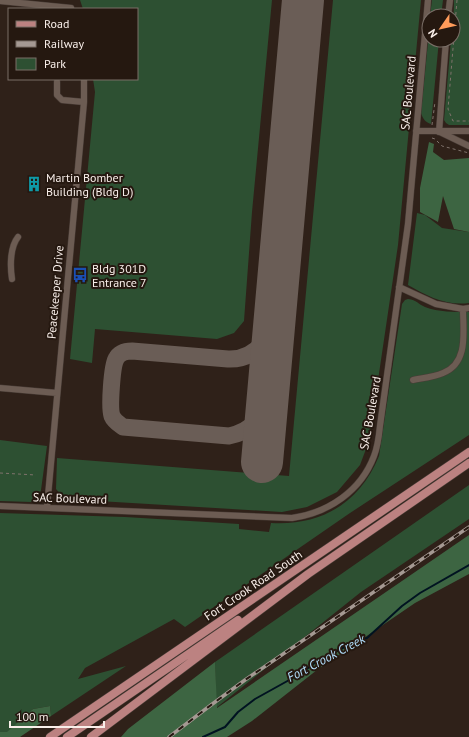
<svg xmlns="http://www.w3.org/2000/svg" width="469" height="737" font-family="'PT Sans',sans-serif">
<rect width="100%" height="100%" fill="#2f2119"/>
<path fill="#2d5032" d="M80 0H272L252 212 244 321 234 333 217 339 95 329 92 363 70 359 95 92 93 79H137V9H83Z
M333 0H421L398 245 369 441 360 465 337 492 307 507 282 512 65 499 56 489 57 458 289 476Z
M432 0H443L441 16H430Z
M454 0H469V125H449L446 123 444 120 451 40H453Z
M429 32V40H439L431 124C425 122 423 119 421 113Z
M417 213 425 215 442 228 469 232V303C446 306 427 296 408 285Z
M408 299C417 300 418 304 425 307 438 312 455 312 469 312V435L350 513 185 627 174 619 85 668 78 679 126 666 51 716 50 706 33 709 7 733 0 732V513L125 517 239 524V529L269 532 271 523C321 526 360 503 379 456L402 304 405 300Z
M0 440 47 446 41 490 38 497 31 502 0 501Z
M469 485V519L361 592 216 708 215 662Z"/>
<path fill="#3d6542" d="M429 142 434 144 433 152 444 160 469 158V232L454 229 443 196 438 222 420 212V188Z
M469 535V574L415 603 317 670 252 721 227 737H121L128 729 215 662 217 708Z
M50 706 51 716 20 737H0V732H7L33 709Z"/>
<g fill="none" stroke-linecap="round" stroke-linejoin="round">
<path stroke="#001321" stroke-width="2" d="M203 737 225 727 238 712 255 699 300 674 316 662 356 641 367 638 402 606 420 593 469 565"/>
<path stroke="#6a5d56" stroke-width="17" d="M268 394C261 417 254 431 229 436L123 427C119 424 114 421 112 416 109 408 112 366 116 359 119 353 125 351 132 351L228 359C254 360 268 341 275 318"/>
<path stroke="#6a5d56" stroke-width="42" d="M262 462 303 0"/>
<defs>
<path id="minor" d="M0 1 71 8
M448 16 450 0
M57 82V95L62 100 84 102
M416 131H469
M439 132 446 40
M440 132 469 146
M12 279C10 266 10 247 18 237
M399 287 436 304 463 309 469 308
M413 380C423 378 434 377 443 373 469 363 463 331 463 309
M0 388 57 393
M0 506 292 518C328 513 361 491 374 456 378 446 379 436 380 426L408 224 428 0
M47 507 84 102V79"/>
<path id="major" d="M50 737 469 452
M67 737 238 620
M91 737 308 574 469 463"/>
</defs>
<use href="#minor" stroke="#493d37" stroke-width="7"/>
<use href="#major" stroke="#493d37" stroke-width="9"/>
<path stroke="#7f736c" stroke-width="1" stroke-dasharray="3 3" stroke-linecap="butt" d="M457 0 448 109 453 121H469
M432 125 435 102
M432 138 435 139 442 146 469 153
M0 473 36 475"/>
<use href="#minor" stroke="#6c5c53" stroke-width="6"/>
<use href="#major" stroke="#bc8281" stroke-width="8"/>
<defs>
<path id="rail" d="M169 737 211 705 245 680 469 527"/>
</defs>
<use href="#rail" stroke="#a59993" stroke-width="3.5"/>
<use href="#rail" stroke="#251810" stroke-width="2" stroke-dasharray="6" stroke-linecap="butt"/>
</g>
<defs>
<symbol id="building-bare" viewBox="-9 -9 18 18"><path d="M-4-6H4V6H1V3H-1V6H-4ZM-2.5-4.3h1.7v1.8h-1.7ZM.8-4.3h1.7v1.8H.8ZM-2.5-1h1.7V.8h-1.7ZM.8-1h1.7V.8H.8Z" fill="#0f9aa8" stroke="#251810" stroke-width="2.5" paint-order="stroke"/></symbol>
<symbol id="bus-bare" viewBox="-9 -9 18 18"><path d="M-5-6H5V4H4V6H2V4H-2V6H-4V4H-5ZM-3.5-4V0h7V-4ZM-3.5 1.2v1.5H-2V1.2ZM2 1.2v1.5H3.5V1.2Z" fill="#1a4fb4" stroke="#251810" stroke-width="2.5" paint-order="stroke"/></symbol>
</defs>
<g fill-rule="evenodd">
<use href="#building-bare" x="23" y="173" width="22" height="22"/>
<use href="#bus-bare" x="69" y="264" width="22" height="22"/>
</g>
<g text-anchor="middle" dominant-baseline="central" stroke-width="4" stroke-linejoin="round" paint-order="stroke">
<g font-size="12" fill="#f9efea" stroke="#251810">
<text transform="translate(408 93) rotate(-85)">SAC Boulevard</text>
<text transform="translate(55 292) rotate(-85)">Peacekeeper Drive</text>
<text transform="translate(370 413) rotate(-80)">SAC Boulevard</text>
<text transform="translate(70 498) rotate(2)">SAC Boulevard</text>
<text transform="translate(253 585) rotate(-34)">Fort Crook Road South</text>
</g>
<g font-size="12" fill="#f9efea" stroke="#251810" text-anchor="start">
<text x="46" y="177">Martin Bomber<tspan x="46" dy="14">Building (Bldg D)</tspan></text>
<text x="92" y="268">Bldg 301D<tspan x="92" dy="14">Entrance 7</tspan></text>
</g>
<g font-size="13" font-style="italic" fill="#b0dcf9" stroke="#251810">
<text transform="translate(326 658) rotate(-28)">Fort Crook Creek</text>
</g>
</g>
<rect x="8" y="8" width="130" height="72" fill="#251810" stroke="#7a6e67"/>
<rect x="16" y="21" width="20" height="6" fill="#bc8281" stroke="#7a6e67"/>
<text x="44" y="28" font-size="12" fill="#f9efea">Road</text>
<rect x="16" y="41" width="20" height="6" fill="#a59993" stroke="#7a6e67"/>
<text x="44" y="48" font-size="12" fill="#f9efea">Railway</text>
<rect x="16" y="58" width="20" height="12" fill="#2d5032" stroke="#7a6e67"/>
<text x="44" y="68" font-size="12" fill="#f9efea">Park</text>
<g transform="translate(441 28) rotate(236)"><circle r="19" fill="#251810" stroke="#7a6e67"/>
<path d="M0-3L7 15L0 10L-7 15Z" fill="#ff9b5a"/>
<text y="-6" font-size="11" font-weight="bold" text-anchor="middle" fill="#f9efea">N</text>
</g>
<path d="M10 721v6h94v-6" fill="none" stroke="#f9efea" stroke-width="2"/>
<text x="16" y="721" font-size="12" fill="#f9efea" stroke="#251810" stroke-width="3" paint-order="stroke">100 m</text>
</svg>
